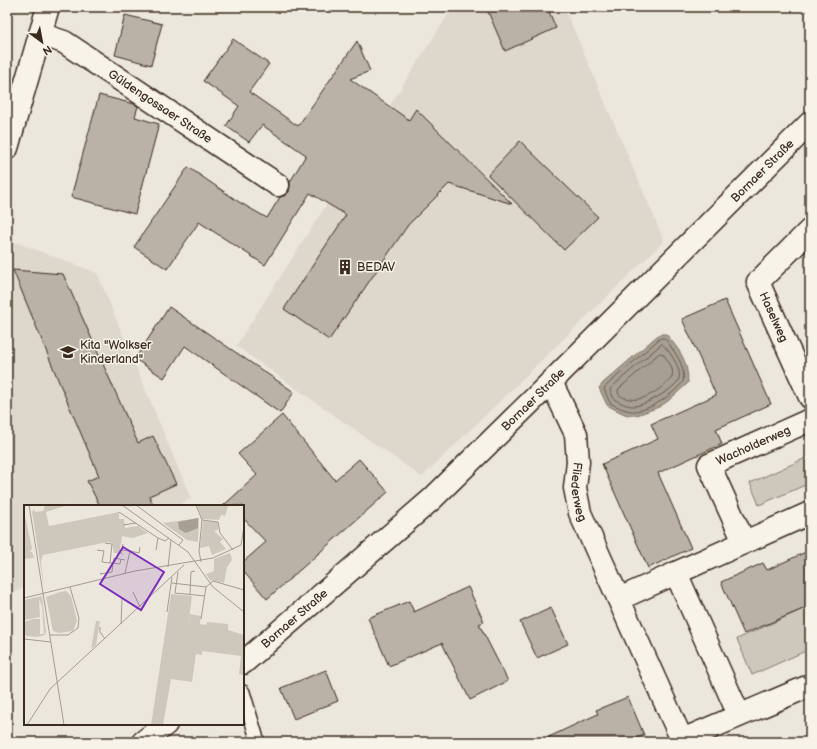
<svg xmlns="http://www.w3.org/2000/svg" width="817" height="749" font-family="'Balsamiq Sans',sans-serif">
<rect width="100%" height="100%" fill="#ece7dc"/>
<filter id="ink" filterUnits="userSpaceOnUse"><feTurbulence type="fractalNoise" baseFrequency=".025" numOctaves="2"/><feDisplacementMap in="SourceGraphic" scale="8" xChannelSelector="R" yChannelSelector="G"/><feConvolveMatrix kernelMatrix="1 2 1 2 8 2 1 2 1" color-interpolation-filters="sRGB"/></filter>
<g filter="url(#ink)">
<path fill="#ddd7cc" d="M453 7H564L655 219 664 241 422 477 236 346Z
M7 239 97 273 191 499 176 506H25V587L7 596Z"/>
<path fill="#cec8bc" stroke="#84796d" d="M808 457 810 463V483L759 505 750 483Z
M810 606V649L752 675 737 639Z"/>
<path fill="#a89f93" stroke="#7c7064" d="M661 334H666C680 351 688 360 688 383L668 401 659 407 637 415H627L616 410 607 405 599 388 603 383 657 336Z"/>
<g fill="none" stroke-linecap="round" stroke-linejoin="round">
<path stroke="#67594d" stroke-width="1" d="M663 338C667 340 669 343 671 347 679 358 685 368 683 382 673 394 653 409 636 411 627 412 618 407 610 403L604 389 606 386 659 339Z
M662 344C669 350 682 369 679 379 675 389 644 406 634 406 627 406 620 403 614 399L610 390 611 388Z
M660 353 663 354C668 361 676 370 671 379 657 392 638 407 619 395L618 390Z"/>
</g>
<path fill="#bab2a7" stroke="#3b2a1e" d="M486 7H547L556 28 505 51Z
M125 15 162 24 151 65 115 55Z
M233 39 269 64 249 92 298 126 357 41 370 71 350 79 409 120 416 109 512 204 449 184 408 225 329 340 284 309 346 215 310 193 265 265 199 222 167 269 134 247 188 167 239 202 267 218 280 197 284 196 289 192 290 186V182L306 155 262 125 249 142 226 126 239 106 203 81Z
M99 95 134 104 138 106 135 117 159 124 135 214 71 197Z
M520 141 598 217 564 250 488 175Z
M13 270 63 274 138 443 153 436 176 484 149 496 154 506H100L87 481 99 476 59 382Z
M725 300 771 404 716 429 722 444 658 473 691 548 648 568 602 464 658 439 651 424 716 395 682 319Z
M169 307 294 392 280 413 185 346 164 378 135 359Z
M282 415 335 480 359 459 388 492 267 599 243 571V562L266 542 243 518V506H223L257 475 238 454Z
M810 550V606L744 634 721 582 763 563 767 570Z
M468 587 484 622 479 624 508 681 470 700 442 643 389 666 368 618 409 601 414 612Z
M551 608 568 644 537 658 520 622Z
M326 670 338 701 294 719 281 688Z
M628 697 644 735 628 742H538L598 714 596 710Z"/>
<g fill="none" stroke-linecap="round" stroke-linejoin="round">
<defs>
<path id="lane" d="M243 692 258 742"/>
<g id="street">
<path id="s1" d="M40 34 64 42 278 185"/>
<path d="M7 148 48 7"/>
<path id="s2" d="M810 230 758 282 810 397"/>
<path id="s3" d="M551 382 576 434 578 462 575 488 580 513 682 740 809 686 810 689"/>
<path id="s4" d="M744 542 709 465 810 420"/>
<path d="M676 573 810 513"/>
<path d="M619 599 676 573 739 715"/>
</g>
<g id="secondary">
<path id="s5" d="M243 663 432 499 551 382 810 123"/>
<path d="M143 742 166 724"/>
</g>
</defs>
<use href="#lane" stroke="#3b2a1e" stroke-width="16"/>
<use href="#street" stroke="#3b2a1e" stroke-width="25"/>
<use href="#secondary" stroke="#3b2a1e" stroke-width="25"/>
<use href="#lane" stroke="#f7f3e8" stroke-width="13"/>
<use href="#street" stroke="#f7f3e8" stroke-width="22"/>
<use href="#secondary" stroke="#f7f3e8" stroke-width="22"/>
</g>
</g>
<defs>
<symbol id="building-bare" viewBox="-9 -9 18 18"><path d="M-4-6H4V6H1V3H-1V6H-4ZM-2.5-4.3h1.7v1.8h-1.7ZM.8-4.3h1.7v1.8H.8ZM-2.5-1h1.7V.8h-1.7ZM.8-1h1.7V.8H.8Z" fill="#3b2a1e" stroke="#f7f3e8" stroke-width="2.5" paint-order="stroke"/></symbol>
<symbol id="school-bare" viewBox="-9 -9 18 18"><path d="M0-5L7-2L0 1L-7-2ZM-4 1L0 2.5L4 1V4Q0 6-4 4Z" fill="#3b2a1e" stroke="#f7f3e8" stroke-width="2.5" paint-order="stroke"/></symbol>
</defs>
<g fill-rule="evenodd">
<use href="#building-bare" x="334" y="256" width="22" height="22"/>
<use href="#school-bare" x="57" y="341" width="22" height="22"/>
</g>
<g text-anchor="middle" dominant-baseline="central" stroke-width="3" stroke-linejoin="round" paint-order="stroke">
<g font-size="12" fill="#3b2a1e" stroke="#f7f3e8">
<text stroke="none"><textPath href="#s1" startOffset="141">Güldengossaer Straße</textPath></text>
<text stroke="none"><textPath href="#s5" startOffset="716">Bornaer Straße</textPath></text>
<text stroke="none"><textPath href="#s2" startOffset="112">Haselweg</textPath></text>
<text stroke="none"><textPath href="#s5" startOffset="392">Bornaer Straße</textPath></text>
<text stroke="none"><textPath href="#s4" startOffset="133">Wacholderweg</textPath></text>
<text stroke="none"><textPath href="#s3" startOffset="116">Fliederweg</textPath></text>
<text stroke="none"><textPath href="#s5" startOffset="68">Bornaer Straße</textPath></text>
</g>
<g font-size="12" fill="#3b2a1e" stroke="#f7f3e8" text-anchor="start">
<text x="357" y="267">BEDAV</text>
<text x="80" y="345">Kita "Wolkser<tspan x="80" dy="14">Kinderland"</tspan></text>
</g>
</g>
<g transform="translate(24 505)">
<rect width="220" height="220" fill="#ece7dc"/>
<path d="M21 0H44L22 7 25 21 95 7V14H100L101 23 114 21 124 28 109 33 98 31 96 45 100 50 90 48 88 38 84 37 19 50 17 56 20 83 8 7 10 4 11 7 19 6ZM173 0H202L204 1 201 11 197 10 195 15 178 14ZM0 6 8 43 6 47H8L10 53 0 54ZM175 13 174 37 163 35 139 18ZM179 16 194 17V25L190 26 199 34 196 37 202 44 188 50 185 41 176 43ZM206 48 208 55 203 62 200 78 186 75 182 69 190 66V54ZM36 87 42 86 47 91 53 116 49 126 35 128 29 126 22 92ZM147 89 168 91 164 122 166 109 177 111 176 119 182 120 183 117 204 119V125L220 130V170L215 169 217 151 178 146V150L172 149 168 177 147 174 139 220H127ZM18 91 22 127 21 130 13 132 3 131 0 129V117L9 114H16V129H20L18 101 15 94 16 112 0 115V95ZM72 116H76L72 140 67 144Z" fill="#cec8bc"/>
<path d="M174 13V23L162 28 155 24 154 17Z" fill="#a89f93"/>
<path fill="none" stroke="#a59b90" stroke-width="1" d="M5 0 40 220M98 0 164 47 189 82 220 107M112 0 159 35 155 40M172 0 178 15 175 46 177 57M95 7 134 33 141 36 145 33M178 15 194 17 196 28 209 45M99 20 112 18M81 38 88 39 86 58H89L90 53 101 55M99 39 98 45 106 46 101 68M73 45 80 46 78 57 86 58M132 45 134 33M106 46 115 48 116 42M144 62 147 35M154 67 151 88 181 91M78 68 76 69 88 67 89 58 96 59 97 54M148 78 182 82M109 87 116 102M166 89 167 67 171 66M0 93 111 66 189 53 217 40 220 22M143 107 148 72M177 114 182 82 189 76 220 85M97 119 98 94M76 122V127L81 134M26 130H44L54 123 55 113 46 82M0 134 27 137M3 220 26 184 160 60"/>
<path fill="#7b2cbf" fill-opacity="0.15" stroke="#7b2cbf" stroke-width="2" d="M99 42 140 67 117 105 76 79Z"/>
<rect width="220" height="220" fill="none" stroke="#3b2a1e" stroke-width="2"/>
</g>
<rect width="817" height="749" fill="none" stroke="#f7f3e8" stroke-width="24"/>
<rect x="12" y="12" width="793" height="725" fill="none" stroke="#3b2a1e" stroke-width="1.5" filter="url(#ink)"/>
<g transform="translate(42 42) rotate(148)" stroke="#f7f3e8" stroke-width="3" paint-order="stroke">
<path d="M0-3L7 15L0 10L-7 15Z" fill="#3b2a1e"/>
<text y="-6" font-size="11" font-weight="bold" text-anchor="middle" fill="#3b2a1e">N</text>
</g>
</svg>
